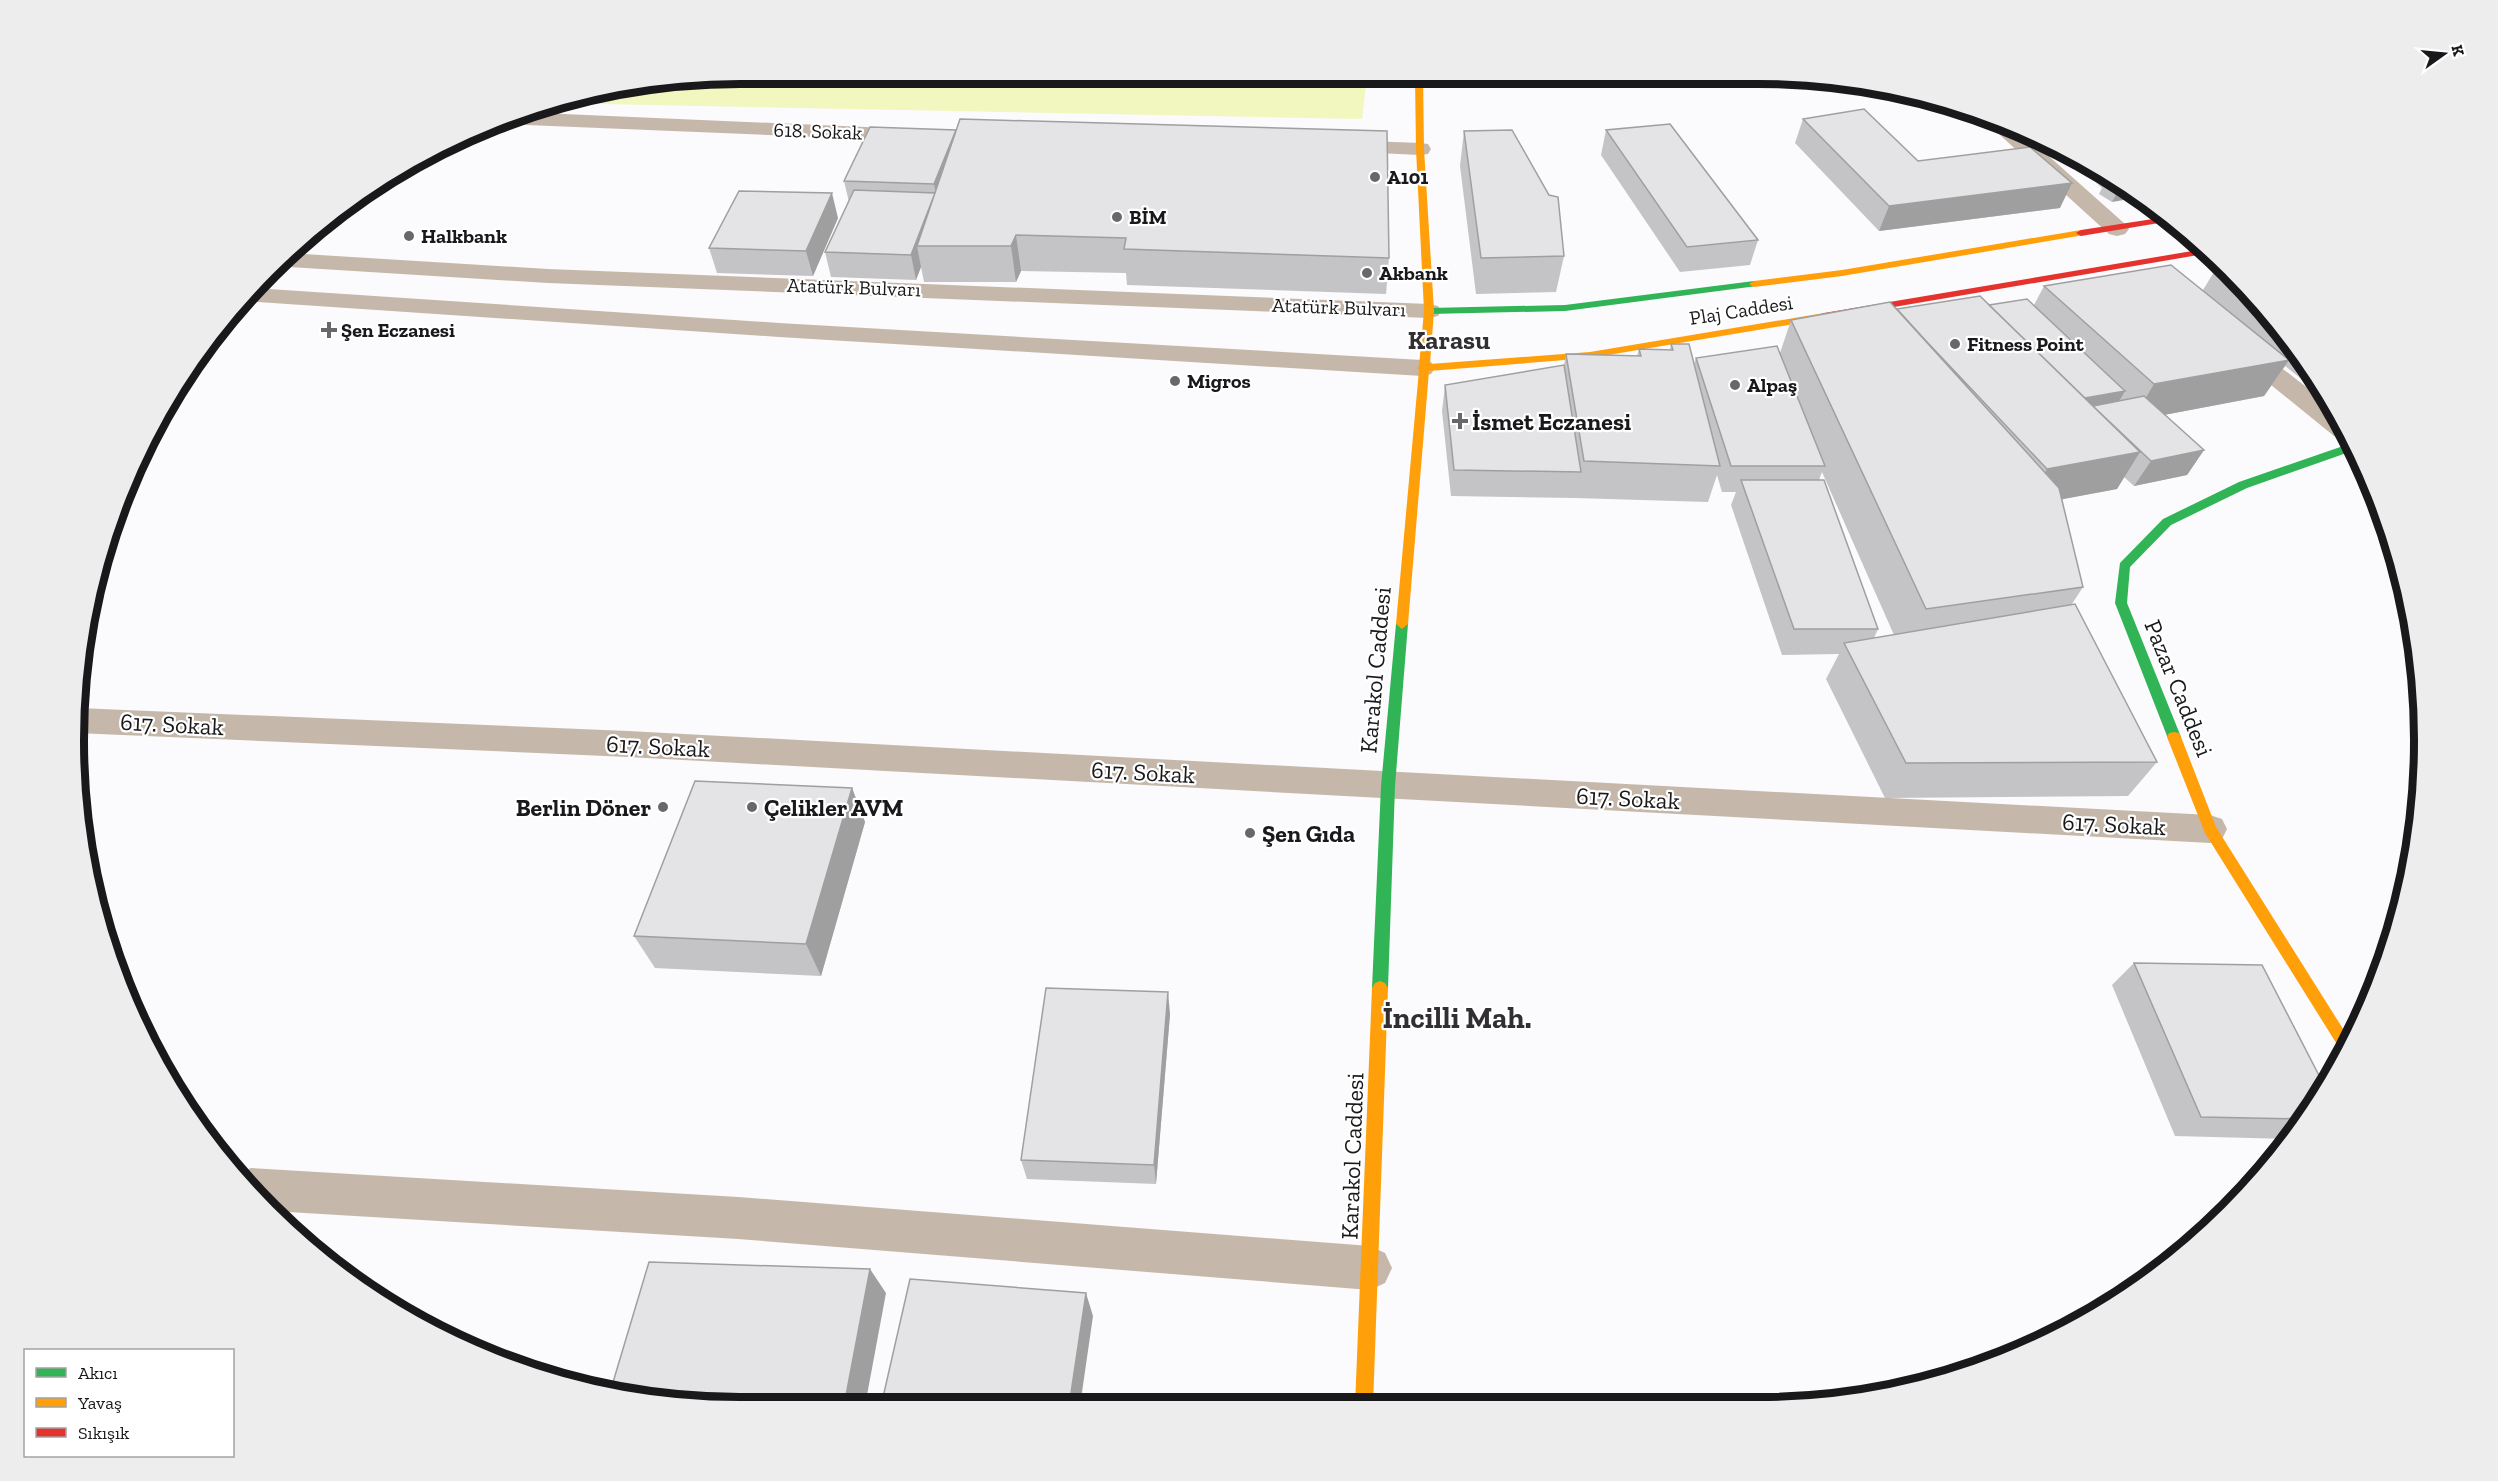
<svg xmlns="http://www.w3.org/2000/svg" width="2498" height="1481" font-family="'Zilla Slab',serif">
<rect width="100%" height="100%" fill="#fbfafc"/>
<path fill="#f2f6bf" d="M1367 77 1362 119 552 103 653 79Z"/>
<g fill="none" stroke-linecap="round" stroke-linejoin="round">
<path fill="#c5b8aa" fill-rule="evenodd" d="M518 112 911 129 918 131 922 135 918 139 911 141 505 124 497 121Z
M1988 117 2024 134 2125 224 2129 229 2125 234 2117 236 2109 234 1989 125 1986 121Z
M1343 140 1420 143 1428 144 1431 149 1428 154 1420 155 1335 151 1332 146 1335 141Z
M287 253 548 269 1429 304 1438 306 1441 311 1438 316 1429 318 548 283 273 266Z
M253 288 779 323 1422 360 1431 362 1435 368 1431 374 1422 376 779 337 243 301Z
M2243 342 2252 345 2332 407 2348 437 2334 436 2234 355 2230 350 2234 345Z
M78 708 628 731 2210 815 2222 819 2227 829 2222 839 2210 843 628 757 76 733Z
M251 1168 738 1197 1370 1246 1385 1253 1392 1268 1385 1283 1370 1290 738 1239 271 1211 237 1174Z"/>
<path fill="#30b455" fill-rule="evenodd" d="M1754 281 1757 282V286L1565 311 1429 314 1424 311 1429 308 1565 305Z
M2349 444H2352L2355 450 2247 488 2171 525 2130 567 2127 603 2181 737 2179 741H2169L2115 603 2120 563 2163 519 2239 482Z
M1402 619 1408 624 1395 786 1388 988 1385 993 1380 995 1375 993 1372 988 1381 786 1396 624Z"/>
<path fill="#ff9f0a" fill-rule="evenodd" d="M1415 76H1423L1424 149 1434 311 1430 364 1590 352 1824 313 1829 316 1824 319 1590 358 1429 371 1408 624 1402 629 1396 624 1419 370 1417 368 1419 366 1424 311 1416 149Z
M2081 230 2086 233 2084 235 1842 276 1754 287 1749 284 1754 281 1842 270Z
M2174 732 2179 733 2181 737 2216 827 2350 1040 2343 1054 2205 833 2167 737 2169 733Z
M1380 981 1385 983 1388 988 1373 1406H1355L1372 988 1375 983Z"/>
<path fill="#e5322d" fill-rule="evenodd" d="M2166 217 2171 221 2081 236 2076 233 2081 230Z
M2204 249 2210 253 1824 319 1819 316 1824 313Z"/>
</g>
<path fill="#c4c3c5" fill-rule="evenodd" d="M1803 119 1918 161 2060 208 1879 231 1795 143Z
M870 127 1389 258 1386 294 1127 285 1126 273 1021 271 1016 282H924L921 267 916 280 831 277 825 252 849 202 844 181Z
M1606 130 1758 240 1750 265 1680 272 1601 155Z
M1464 131 1564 256 1556 292 1476 294 1460 166Z
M2073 159 2128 186 2112 202 2099 194 2102 188 2072 160Z
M838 218 813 276 717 273 709 248Z
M2220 262 2229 269 2312 370 2328 400 2285 366 2264 396 2164 415 2204 450 2187 475 2134 486 2124 477 2117 489 2062 499 2083 587 2072 604 2157 762 2128 796 1885 798 1826 679 1839 654 1782 655 1731 505 1736 492H1722L1717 475 1708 502 1575 498 1451 496 1442 411 1445 385 1564 365 1566 354 1637 356 1639 349 1670 350 1671 344 1694 364 1696 358 1780 353 1791 320 1897 309 1989 305H2034L2044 286 2203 290ZM1822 472 1894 635 1874 638 1878 629 1819 480Z
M852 788 865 822 821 976 655 968 634 936Z
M2134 963 2312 1111 2289 1139 2175 1136 2112 985Z
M1170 1014 1156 1184 1027 1179 1021 1160Z"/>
<path fill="#a09fa0" d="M956 130 939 209 934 184Z
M2072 183 2060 208 1879 231 1889 206Z
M2122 183 2128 186 2141 197 2112 202Z
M832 193 838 218 813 276 806 251Z
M935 193 917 246 921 267 916 280 911 255Z
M1016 235 1021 271 1016 282 1011 246Z
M2289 360 2264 396 2132 421 2154 384Z
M2125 391 2110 417 2070 401Z
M2204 450 2187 475 2134 486 2151 461Z
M2140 452 2117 489 2026 506 2047 469Z
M852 788 865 822 821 976 806 944Z
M1168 992 1170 1014 1156 1184 1154 1165Z
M870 1269 886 1293 865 1406H844Z
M1086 1293 1093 1316 1080 1406H1069Z"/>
<path fill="#e4e3e5" stroke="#a09fa0" stroke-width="1.5" d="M1864 109 1918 161 2030 147 2072 183 1889 206 1803 119Z
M960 119 1387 131 1389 258 1124 249 1126 238 1016 235 1011 246H917Z
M1670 124 1758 240 1687 247 1606 130Z
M870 127 956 130 934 184 844 181Z
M1512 130 1549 195 1558 197 1564 256 1481 258 1464 131Z
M854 190 935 193 911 255 825 252Z
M739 191 832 193 806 251 709 248Z
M2171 265 2289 360 2154 384 2044 286Z
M1980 296 2140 452 2047 469 1928 343 1897 309Z
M2027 299 2125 391 2085 398 1989 305Z
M1890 302 2059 488 2083 587 1926 609 1791 320Z
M1671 344H1689L1720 466 1584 461 1566 354 1641 356 1639 349 1673 350Z
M1777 346 1825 466H1731L1696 358Z
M1564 365 1581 472 1454 470 1445 385Z
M2144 396 2204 450 2151 461 2093 406Z
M1741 480H1824L1878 629H1794Z
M2075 604 2157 762 1906 763 1844 643Z
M695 781 852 788 806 944 634 936Z
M2134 963 2262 965 2325 1087 2312 1111 2306 1119 2201 1117Z
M1046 988 1168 992 1154 1165 1021 1160Z
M649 1262 870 1269 844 1406H697L611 1389Z
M910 1279 1086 1293 1069 1406H881Z"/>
<g fill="#686769" stroke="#fff" stroke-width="2">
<circle cx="1375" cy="177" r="6"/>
<circle cx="1117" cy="217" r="6"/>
<circle cx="409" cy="236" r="6"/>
<circle cx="1367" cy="273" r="6"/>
<path d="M326 321h6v6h6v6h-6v6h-6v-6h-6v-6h6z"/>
<circle cx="1955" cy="344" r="6"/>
<circle cx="1175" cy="381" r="6"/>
<circle cx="1735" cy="385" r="6"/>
<path d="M1457 412h6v6h6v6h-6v6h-6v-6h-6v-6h6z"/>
<circle cx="663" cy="807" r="6"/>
<circle cx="752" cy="807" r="6"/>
<circle cx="1250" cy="833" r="6"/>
</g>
<g text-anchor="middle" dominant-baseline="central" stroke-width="4.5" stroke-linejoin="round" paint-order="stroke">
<g font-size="20" fill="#19181a" stroke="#fff">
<text transform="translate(818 131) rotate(2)">618. Sokak</text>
<text transform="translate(854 287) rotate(2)">Atatürk Bulvarı</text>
<text transform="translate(1339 307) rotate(2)">Atatürk Bulvarı</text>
<text transform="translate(1741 310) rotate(-9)">Plaj Caddesi</text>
</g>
<g font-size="20" font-weight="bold" fill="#19181a" stroke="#fff" text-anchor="start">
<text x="1387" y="177">A101</text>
<text x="1129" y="217">BİM</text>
<text x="421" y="236">Halkbank</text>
<text x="1379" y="273">Akbank</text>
<text x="341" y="330">Şen Eczanesi</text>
<text x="1967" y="344">Fitness Point</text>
<text x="1187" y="381">Migros</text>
<text x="1747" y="385">Alpaş</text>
</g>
<g font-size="24" font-weight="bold" fill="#19181a" stroke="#fff" text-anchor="start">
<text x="1472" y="421">İsmet Eczanesi</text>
<text x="651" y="807" text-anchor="end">Berlin Döner</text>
<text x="764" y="807">Çelikler AVM</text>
<text x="1262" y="833">Şen Gıda</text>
</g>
<g font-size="24" fill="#19181a" stroke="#fff">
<text transform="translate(1375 670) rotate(-85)">Karakol Caddesi</text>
<text transform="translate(2179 688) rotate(68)">Pazar Caddesi</text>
<text transform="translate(172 724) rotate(3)">617. Sokak</text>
<text transform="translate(658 746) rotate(3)">617. Sokak</text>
<text transform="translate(1143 772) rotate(3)">617. Sokak</text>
<text transform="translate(1628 798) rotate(3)">617. Sokak</text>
<text transform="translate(2114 824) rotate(3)">617. Sokak</text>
<text transform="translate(1352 1156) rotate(-88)">Karakol Caddesi</text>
</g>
<g font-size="26" font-weight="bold" fill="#312f33" stroke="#fff">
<text x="1449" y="340">Karasu</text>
</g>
<g font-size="30" font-weight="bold" fill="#312f33" stroke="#fff">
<text x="1457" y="1018">İncilli Mah.</text>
</g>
</g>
<path d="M0 0H2498V1481H0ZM740 84H1758A656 656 0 0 1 2414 740V741A656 656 0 0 1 1758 1397H740A656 656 0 0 1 84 741V740A656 656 0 0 1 740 84Z" fill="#ededed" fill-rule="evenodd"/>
<path fill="none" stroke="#19181a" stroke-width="8" d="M740 84H1758A656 656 0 0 1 2414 740V741A656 656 0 0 1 1758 1397H740A656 656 0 0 1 84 741V740A656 656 0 0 1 740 84Z"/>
<rect x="24" y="1349" width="210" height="108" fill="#ffffff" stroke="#a3a3a3" stroke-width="1.5"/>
<rect x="36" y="1368" width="30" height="9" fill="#30b455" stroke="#a3a3a3" stroke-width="1.5"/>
<text x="78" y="1379" font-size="18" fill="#19181a">Akıcı</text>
<rect x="36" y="1398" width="30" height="9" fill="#ff9f0a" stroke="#a3a3a3" stroke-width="1.5"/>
<text x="78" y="1409" font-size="18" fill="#19181a">Yavaş</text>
<rect x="36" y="1428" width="30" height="9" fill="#e5322d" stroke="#a3a3a3" stroke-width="1.5"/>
<text x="78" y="1439" font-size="18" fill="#19181a">Sıkışık</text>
<g transform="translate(2444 54) rotate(75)" stroke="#ffffff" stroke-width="4.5" paint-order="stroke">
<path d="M0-4.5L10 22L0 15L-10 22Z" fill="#19181a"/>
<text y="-9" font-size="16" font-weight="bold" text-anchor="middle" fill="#19181a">K</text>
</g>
</svg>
